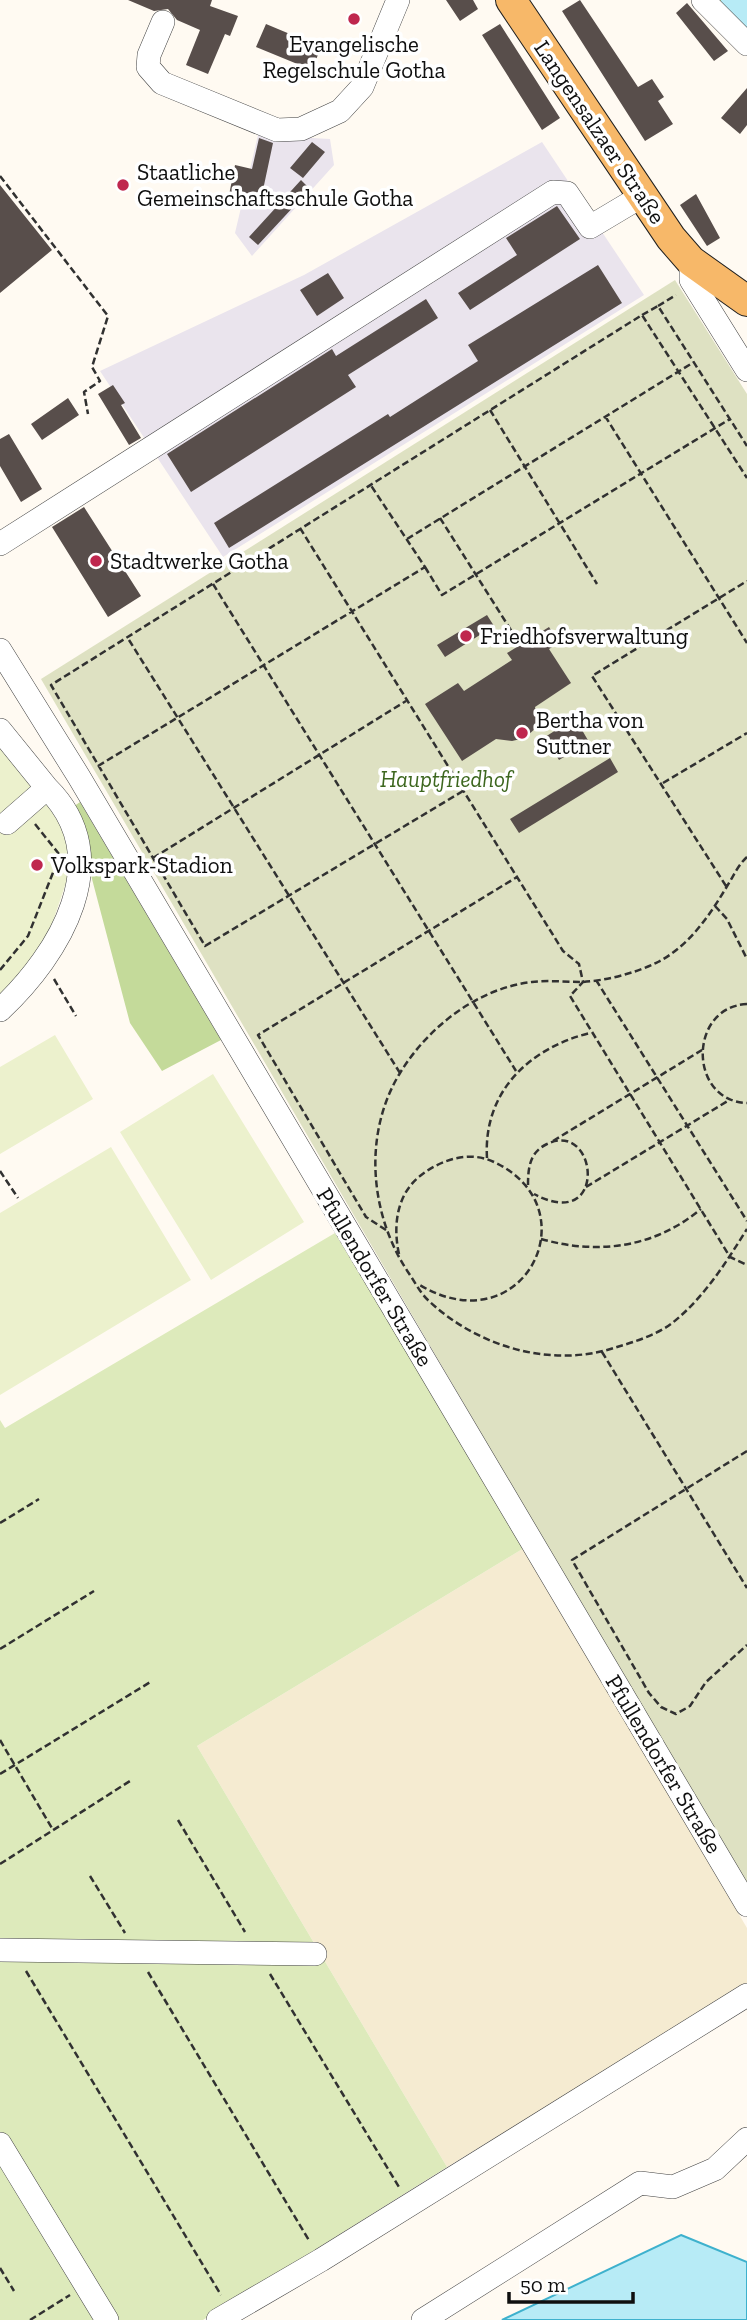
<svg xmlns="http://www.w3.org/2000/svg" width="747" height="2320" font-family="'Zilla Slab',serif">
<rect width="100%" height="100%" fill="#fffaf2"/>
<path fill="#eae4ed" d="M258 135 330 139 334 165 252 256 235 233Z
M542 142 644 295 223 557 100 371 304 275Z"/>
<path fill="#f5ebd1" d="M524 1548 747 1928V1985L447 2167 197 1746Z"/>
<path fill="#ddeabb" d="M335 1233 524 1548 197 1746 447 2167 203 2320H0V1420L5 1428Z"/>
<path fill="#c4da9a" d="M712 0H747V36Z
M80 802 221 1040 162 1071 130 1023 73 807Z"/>
<path fill="#dee1c2" d="M675 280 747 394V1889L41 679Z"/>
<path fill="#ecf1cd" d="M0 739 60 812 74 859 48 936 0 1000Z
M55 1035 93 1099 0 1154V1067Z
M213 1074 304 1222 211 1280 120 1132Z
M111 1147 191 1280 0 1395V1213Z"/>
<path fill="#b7ebf6" stroke="#3eb1cd" stroke-width="2" d="M681 2235 747 2262V2320H502Z"/>
<g fill="none" stroke-linecap="round" stroke-linejoin="round">
<path stroke="#b7ebf6" stroke-width="30" d="M736 0 747 12"/>
</g>
<path fill="#584e4b" d="M128 0H212L210 6 238 16 230 36 225 34 208 74 186 65 200 30 177 20 168 9 154 11Z
M446 0H473L478 9 460 21Z
M580 0 638 87 652 79 664 97 658 101 673 124 645 141 562 11Z
M687 3 728 51 714 61 676 13Z
M266 24 321 47 312 70 256 47Z
M500 24 560 118 542 130 482 35Z
M747 88V125L740 134 721 118Z
M259 138 273 143 260 204 229 195 235 165 252 169Z
M312 142 325 152 303 178 290 168Z
M301 180 310 189 258 245 249 237Z
M0 185 52 250 0 293Z
M696 194 720 238 707 246 680 205Z
M557 206 580 239 470 310 458 293 517 255 506 238Z
M598 265 622 303 229 548 214 523 388 414 390 417 478 361 468 345Z
M328 273 344 298 317 316 300 290Z
M426 299 438 318 348 375 356 387 191 492 167 454 332 349 336 356Z
M113 385 125 403 121 405 141 438 129 445 98 394Z
M68 398 79 415 42 440 31 424Z
M9 434 42 489 21 502 0 466V439Z
M84 507 141 596 108 617 52 527Z
M487 615 494 626 445 657 437 645Z
M549 627 559 643 549 649 571 683 535 707 539 725 525 738 512 741 496 739 462 761 425 704 458 683 464 691 512 660 507 653Z
M575 718 589 742 559 760 545 737Z
M610 758 618 772 519 833 510 819Z"/>
<g fill="none" stroke-linecap="round" stroke-linejoin="round">
<defs>
<path id="minor" d="M703 0 747 44
M163 22 149 55 148 67 162 83 277 130 301 129 340 111 362 87 398 0
M691 261V280L747 370
M0 544 553 192 567 193 590 227 642 196
M0 650 79 777 747 1905
M0 730 47 788 7 823
M0 1010C60 954 118 858 47 788
M0 1950 315 1954
M0 2144 107 2320
M218 2320 321 2260 747 1995
M423 2320 640 2183 673 2187 715 2169 747 2139"/>
<path id="major" d="M511 0 671 238 691 261 747 301"/>
</defs>
<use href="#minor" stroke="#424242" stroke-width="24"/>
<use href="#major" stroke="#202020" stroke-width="32"/>
<path stroke="#313131" stroke-width="2.5" stroke-dasharray="7 3.5" stroke-linecap="butt" d="M0 176 108 316 92 367 100 381 84 392 88 414
M658 306 676 295
M642 315 658 306 747 446
M490 410 597 584
M605 416 747 643
M440 518 514 635
M300 528 563 951 579 964 583 982 570 996 730 1257 747 1265
M407 539 694 362
M425 567 442 595 730 419
M213 584 516 1071
M129 640 400 1073
M98 766 425 567 370 484
M663 783 747 733
M463 791 205 946 51 685 642 315 747 478
M35 824 59 854
M747 857C738 865 733 877 726 888 709 916 689 946 658 962 636 973 605 981 581 982 565 982 548 980 532 982 478 988 428 1027 400 1073 362 1135 370 1217 410 1275 416 1284 421 1294 429 1301 478 1347 552 1369 617 1347 634 1342 656 1335 671 1324 704 1298 725 1264 747 1229
M153 858 406 701
M726 886 592 676 747 581
M715 906 727 919 747 959
M0 970 28 936 58 860
M54 979 76 1016
M596 980 747 1221
M747 1004C688 1007 688 1101 747 1103
M553 1141 702 1050
M487 1158C483 1092 529 1048 590 1033
M0 1171 18 1198
M528 1185C528 1167 530 1152 547 1144 598 1119 609 1234 534 1194
M586 1187 731 1099
M386 1230 366 1217 258 1035 517 877
M541 1239C598 1255 654 1248 701 1209
M399 1254C393 1227 396 1195 420 1176 440 1160 469 1150 494 1162 593 1208 523 1348 418 1284
M602 1352 747 1588
M747 1451 572 1560 649 1693 661 1707 676 1714 690 1706 706 1682 747 1645
M0 1523 39 1499
M0 1649 94 1591
M0 1740 53 1830
M0 1774 152 1681
M178 1820 245 1932
M0 1864 130 1781
M90 1876 125 1933
M26 1971 221 2295
M148 1972 310 2242
M270 1974 399 2187
M0 2268 14 2291
M30 2320 70 2295"/>
<use href="#minor" stroke="#fff" stroke-width="23"/>
<use href="#major" stroke="#f7b869" stroke-width="30"/>
</g>
<g fill="#bf274e" stroke="#fff" stroke-width="2.5">
<circle cx="354" cy="19" r="7"/>
<circle cx="123" cy="185" r="7"/>
<circle cx="96" cy="561" r="7"/>
<circle cx="466" cy="636" r="7"/>
<circle cx="522" cy="733" r="7"/>
<circle cx="37" cy="865" r="7"/>
</g>
<g text-anchor="middle" dominant-baseline="central" stroke-width="7" stroke-linejoin="round" paint-order="stroke">
<g font-size="23" fill="#0f0f0f" stroke="#fff" text-anchor="start">
<text x="354" y="44" text-anchor="middle">Evangelische<tspan x="354" dy="26">Regelschule Gotha</tspan></text>
<text x="137" y="172">Staatliche<tspan x="137" dy="26">Gemeinschaftsschule Gotha</tspan></text>
<text x="110" y="561">Stadtwerke Gotha</text>
<text x="480" y="636">Friedhofsverwaltung</text>
<text x="536" y="720">Bertha von<tspan x="536" dy="26">Suttner</tspan></text>
<text x="51" y="865">Volkspark-Stadion</text>
</g>
<g font-size="23" fill="#0f0f0f" stroke="#fff">
<text transform="translate(600 132) rotate(56)">Langensalzaer Straße</text>
<text transform="translate(375 1277) rotate(59)">Pfullendorfer Straße</text>
<text transform="translate(664 1764) rotate(59)">Pfullendorfer Straße</text>
</g>
<g font-size="23" font-style="italic" fill="#3d671f" stroke="#fff">
<text x="446" y="779">Hauptfriedhof</text>
</g>
</g>
<path d="M509 2292v10h124v-10" fill="none" stroke="#0f0f0f" stroke-width="3.5"/>
<text x="520" y="2292" font-size="21" fill="#0f0f0f" stroke="#ffffff" stroke-width="5" paint-order="stroke">50 m</text>
</svg>
